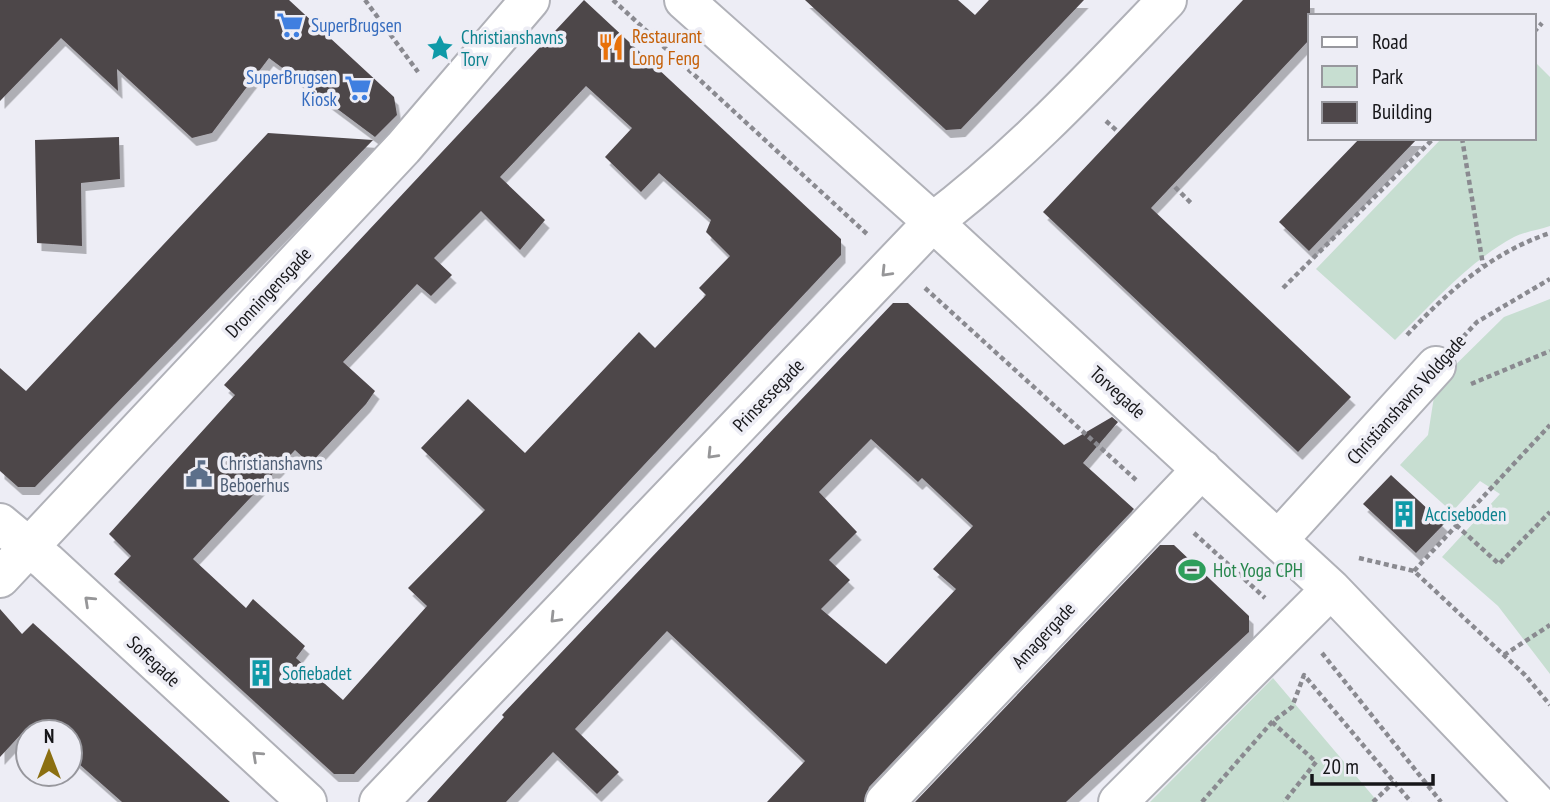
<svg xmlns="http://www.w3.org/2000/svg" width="1550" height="802" font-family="'PT Sans Narrow',sans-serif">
<defs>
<filter id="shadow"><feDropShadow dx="4.5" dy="8" stdDeviation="0" flood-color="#0004"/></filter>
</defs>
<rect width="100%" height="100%" fill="#ededf5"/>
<path fill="#c7ded1" d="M1534 61 1550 77V226C1538 230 1524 232 1514 237 1468 262 1432 304 1395 340L1316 269 1442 138H1534Z
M1550 299V674L1498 606 1442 557 1500 494 1480 481 1452 512 1400 465 1428 435 1436 384 1504 317Z
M1273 678 1378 802H1150Z"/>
<path fill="#4e474a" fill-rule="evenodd" filter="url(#shadow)" d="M0 0H289L394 97 397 115 375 137 269 58 212 133 192 138 117 69 118 91 61 38 0 101Z
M584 0 841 239V255L354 774H334L114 574 131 556 109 534 235 395 224 385ZM586 86 632 128 605 157 641 192 659 173 711 220 706 232 730 256 699 288 706 295 655 348 639 332 525 453 468 399 421 448 485 510 408 588 427 606 343 700 296 658 305 646 253 599 246 608 193 559 295 450 310 464 366 404 375 391 343 362 417 284 431 296 452 275 434 258 481 211 520 250 545 220 500 177Z
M805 0H958L975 15 989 0H1084L961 129 946 130Z
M1243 0H1310V39L1151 208 1351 397 1298 452 1043 212Z
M268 133 373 140 35 487H18L0 471V368L26 391Z
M119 137 120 179 81 183 82 246 37 243 35 140Z
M1360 138H1418L1309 251 1279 222Z
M893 303H908L1064 445 1112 417 1118 422 1083 463 1134 509 869 787 864 802H767L805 761 667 631 575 729 619 772 597 794 553 752 506 802H427L504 717 502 715ZM871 439 918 482 922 478 973 526 933 569 956 589 886 664 821 609 850 580 829 560 857 532 819 492Z
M1391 475 1444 524 1416 553 1363 504Z
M1160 545H1174L1249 616V632L1066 802H915Z
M0 609 22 634 33 623 230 802H122L70 756V732H23L0 757Z"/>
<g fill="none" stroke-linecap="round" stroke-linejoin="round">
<defs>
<path id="minor" d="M684 0 933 222 1331 589 1535 802
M0 523 47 562 307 802
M1278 540 1436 366
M0 578 403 148 530 0
M379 802 933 222C1020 156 1091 79 1167 0
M885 802 1202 469
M1118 802 1331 589"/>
</defs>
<use href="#minor" stroke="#b0b1b8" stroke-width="42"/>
<path stroke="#8a8a90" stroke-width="4.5" stroke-dasharray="5 3.5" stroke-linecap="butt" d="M365 0 418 72
M613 0 867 234
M1534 32 1542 23
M1106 121 1116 130
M1462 138 1483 265
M1175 187 1193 205
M925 288 1136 480
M1283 288 1434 138
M1407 335C1448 291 1493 252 1550 233
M1463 337 1477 322 1550 279
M1471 384 1550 351
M1456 525 1499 564 1550 512
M1194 533 1265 598
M1359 558 1414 571 1525 675 1550 705
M1414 571 1550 425
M1322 653 1441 802
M1504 655 1550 625
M1272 722 1316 762 1284 802
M1202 802 1272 722 1292 707 1304 675 1411 802
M1373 802 1394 782"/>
<use href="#minor" stroke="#fff" stroke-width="38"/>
</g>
<defs><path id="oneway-chevron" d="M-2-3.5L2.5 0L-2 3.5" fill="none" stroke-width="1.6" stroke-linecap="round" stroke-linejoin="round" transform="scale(1.75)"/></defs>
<g stroke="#969698">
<use href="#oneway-chevron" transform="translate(886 272) rotate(134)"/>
<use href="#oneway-chevron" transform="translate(712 454) rotate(134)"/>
<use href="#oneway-chevron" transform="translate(89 601) rotate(-137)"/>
<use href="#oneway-chevron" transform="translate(555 618) rotate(134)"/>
<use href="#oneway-chevron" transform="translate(257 756) rotate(-137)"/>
</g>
<defs>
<symbol id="supermarket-bare" viewBox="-9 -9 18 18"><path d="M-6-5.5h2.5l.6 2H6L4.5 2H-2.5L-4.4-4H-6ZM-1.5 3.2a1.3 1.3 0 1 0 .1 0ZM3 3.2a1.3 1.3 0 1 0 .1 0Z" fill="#3f7fe0" stroke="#ededf5" stroke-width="2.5" paint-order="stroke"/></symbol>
<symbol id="restaurant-bare" viewBox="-9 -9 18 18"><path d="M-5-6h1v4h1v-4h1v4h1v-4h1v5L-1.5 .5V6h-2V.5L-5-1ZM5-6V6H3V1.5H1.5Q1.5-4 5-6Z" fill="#e8710a" stroke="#ededf5" stroke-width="2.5" paint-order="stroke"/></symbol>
<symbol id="sight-bare" viewBox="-9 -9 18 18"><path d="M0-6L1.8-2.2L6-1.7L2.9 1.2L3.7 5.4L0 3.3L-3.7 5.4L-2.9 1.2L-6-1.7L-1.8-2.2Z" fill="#0f9aa8" stroke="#ededf5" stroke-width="2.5" paint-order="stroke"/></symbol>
<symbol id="civic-bare" viewBox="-9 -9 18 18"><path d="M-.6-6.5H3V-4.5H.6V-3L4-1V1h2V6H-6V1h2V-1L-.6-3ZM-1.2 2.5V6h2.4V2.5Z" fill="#5c6f8a" stroke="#ededf5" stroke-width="2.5" paint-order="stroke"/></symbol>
<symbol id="building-bare" viewBox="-9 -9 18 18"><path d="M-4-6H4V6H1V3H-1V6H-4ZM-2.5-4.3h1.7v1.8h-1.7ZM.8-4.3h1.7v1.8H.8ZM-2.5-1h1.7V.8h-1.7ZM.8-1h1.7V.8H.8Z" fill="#0f9aa8" stroke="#ededf5" stroke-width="2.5" paint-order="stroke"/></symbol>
<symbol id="stadium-bare" viewBox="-9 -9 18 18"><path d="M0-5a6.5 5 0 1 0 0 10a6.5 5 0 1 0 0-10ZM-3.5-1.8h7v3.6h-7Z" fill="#2e9e5b" stroke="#ededf5" stroke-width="2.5" paint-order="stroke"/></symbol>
</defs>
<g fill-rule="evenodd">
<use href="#supermarket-bare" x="271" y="6" width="38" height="38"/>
<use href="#restaurant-bare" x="592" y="28" width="38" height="38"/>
<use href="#sight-bare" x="421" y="29" width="38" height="38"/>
<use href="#supermarket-bare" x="339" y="69" width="38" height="38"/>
<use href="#civic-bare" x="180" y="455" width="38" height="38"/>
<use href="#building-bare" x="1385" y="495" width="38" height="38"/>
<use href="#stadium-bare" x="1173" y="551" width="38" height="38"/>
<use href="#building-bare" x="242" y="654" width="38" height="38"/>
</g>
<g text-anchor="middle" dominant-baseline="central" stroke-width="7" stroke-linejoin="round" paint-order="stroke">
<g font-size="19" fill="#366cbe" stroke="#ededf5" text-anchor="start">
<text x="311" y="25">SuperBrugsen</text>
<text x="337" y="77" text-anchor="end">SuperBrugsen<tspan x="337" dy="22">Kiosk</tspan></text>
</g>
<g font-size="19" fill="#c56008" stroke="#ededf5" text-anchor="start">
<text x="632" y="36">Restaurant<tspan x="632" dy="22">Long Feng</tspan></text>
</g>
<g font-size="19" fill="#0d838f" stroke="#ededf5" text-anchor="start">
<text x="461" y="37">Christianshavns<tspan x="461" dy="22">Torv</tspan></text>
<text x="1425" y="514">Acciseboden</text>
<text x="282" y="673">Sofiebadet</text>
</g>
<g font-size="19" fill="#161619" stroke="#ededf5">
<text transform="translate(268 292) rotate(-47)">Dronningensgade</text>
<text transform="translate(1118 392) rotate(42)">Torvegade</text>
<text transform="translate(768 395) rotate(-46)">Prinsessegade</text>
<text transform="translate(1406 399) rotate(-48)">Christianshavns Voldgade</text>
<text transform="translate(1043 635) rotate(-47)">Amagergade</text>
<text transform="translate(154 661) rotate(43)">Sofiegade</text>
</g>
<g font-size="19" fill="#4e5e75" stroke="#ededf5" text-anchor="start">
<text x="220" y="463">Christianshavns<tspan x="220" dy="22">Beboerhus</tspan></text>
</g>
<g font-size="19" fill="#27864d" stroke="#ededf5" text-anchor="start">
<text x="1213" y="570">Hot Yoga CPH</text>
</g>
</g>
<rect x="1308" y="14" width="228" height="126" fill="#ededf5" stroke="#97979d" stroke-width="2"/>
<rect x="1322" y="37" width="35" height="10" fill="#ffffff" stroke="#97979d" stroke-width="2"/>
<text x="1372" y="49" font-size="21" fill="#161619">Road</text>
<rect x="1322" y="66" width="35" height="21" fill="#c7ded1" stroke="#97979d" stroke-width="2"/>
<text x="1372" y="84" font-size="21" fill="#161619">Park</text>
<rect x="1322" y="102" width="35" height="21" fill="#4e474a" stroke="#97979d" stroke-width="2"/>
<text x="1372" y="119" font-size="21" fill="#161619">Building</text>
<g transform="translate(49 753)"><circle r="33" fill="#ededf5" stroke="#97979d" stroke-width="2"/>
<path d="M0-5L12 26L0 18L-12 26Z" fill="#8b6f11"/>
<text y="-10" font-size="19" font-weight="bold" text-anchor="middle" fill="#161619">N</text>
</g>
<path d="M1312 774v10h121v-10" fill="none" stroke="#161619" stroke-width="3.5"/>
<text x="1322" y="774" font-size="21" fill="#161619" stroke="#ededf5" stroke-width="5" paint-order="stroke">20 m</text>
</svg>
